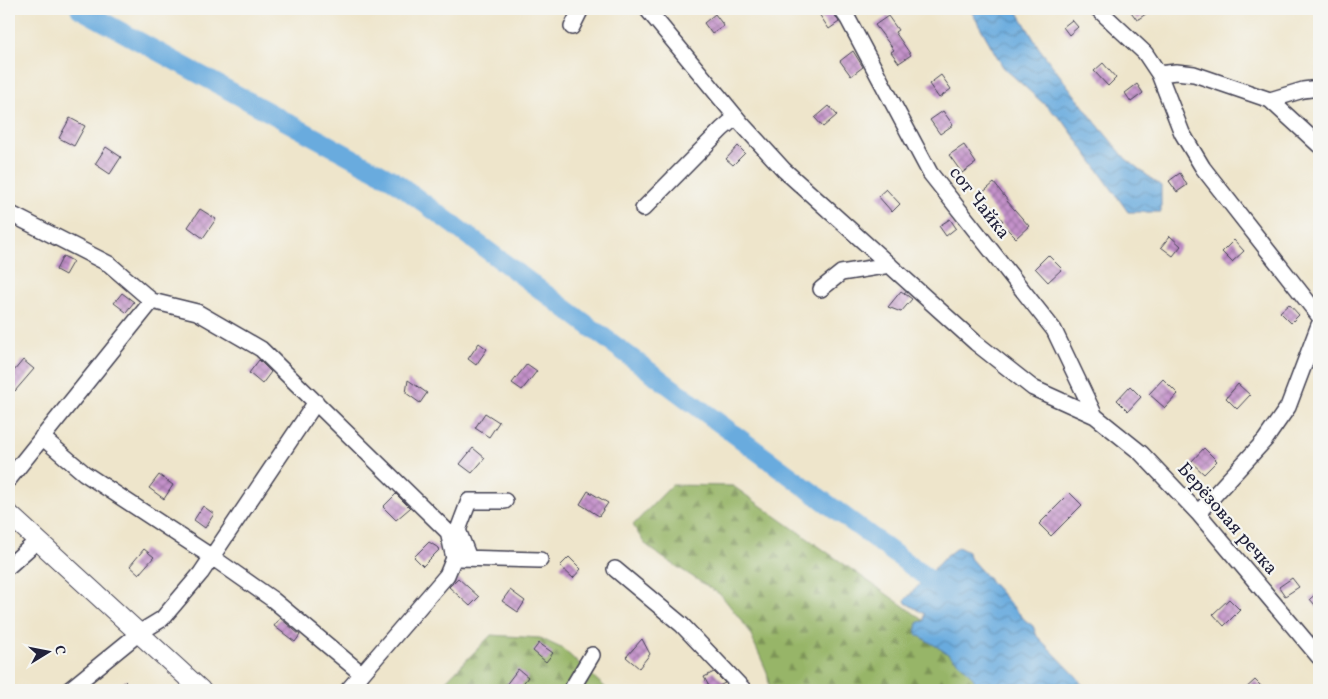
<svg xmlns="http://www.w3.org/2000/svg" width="1328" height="699" font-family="Vollkorn,serif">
<defs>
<pattern id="forest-firs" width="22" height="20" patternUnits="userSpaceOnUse" patternTransform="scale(1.25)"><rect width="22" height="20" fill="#97b567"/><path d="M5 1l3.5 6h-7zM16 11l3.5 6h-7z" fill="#7b9356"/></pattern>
<pattern id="water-waves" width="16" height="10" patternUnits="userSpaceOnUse" patternTransform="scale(1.25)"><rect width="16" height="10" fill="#69abde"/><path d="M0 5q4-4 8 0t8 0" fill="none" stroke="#568bb5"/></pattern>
<pattern id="building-cross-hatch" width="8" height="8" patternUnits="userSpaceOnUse" patternTransform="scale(1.25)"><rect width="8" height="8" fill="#c492ca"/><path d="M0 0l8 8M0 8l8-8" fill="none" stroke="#9f77a5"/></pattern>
</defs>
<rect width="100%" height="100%" fill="#f6f6f2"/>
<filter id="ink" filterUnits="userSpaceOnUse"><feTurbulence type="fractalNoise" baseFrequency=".02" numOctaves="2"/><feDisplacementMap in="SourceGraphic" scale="10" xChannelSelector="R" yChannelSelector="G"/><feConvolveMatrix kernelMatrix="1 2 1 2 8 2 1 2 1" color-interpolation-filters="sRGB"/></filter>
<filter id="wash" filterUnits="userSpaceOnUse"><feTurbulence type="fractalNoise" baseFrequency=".0096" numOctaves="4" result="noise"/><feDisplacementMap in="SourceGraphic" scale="20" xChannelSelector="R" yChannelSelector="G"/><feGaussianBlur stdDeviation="1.12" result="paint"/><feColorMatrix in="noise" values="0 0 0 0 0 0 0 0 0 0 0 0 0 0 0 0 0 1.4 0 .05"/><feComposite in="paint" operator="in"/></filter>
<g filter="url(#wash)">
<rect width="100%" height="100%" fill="#eee5cb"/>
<path fill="url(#forest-firs)" stroke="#5c6c51" d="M672 485 733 486 993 669 1004 690H770L767 672 748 629 721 595 662 557 644 543 633 525Z
M491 635 540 638 563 649 608 690H440L445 682Z"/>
<path fill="url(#water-waves)" stroke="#46668c" d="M970 9H1016L1039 48 1096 123 1126 159 1161 186V212H1128L1064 122 1003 67Z
M958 547 968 552 969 557 1025 620 1033 626 1037 636 1077 677 1086 690H979C969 663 940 649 916 634L918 622 924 621 925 614 906 603 905 600 946 556Z"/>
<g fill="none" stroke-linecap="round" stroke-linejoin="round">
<path stroke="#69abde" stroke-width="19" d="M80 9 393 180 946 592"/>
</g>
<g id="blocks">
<path fill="url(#building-cross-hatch)" d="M827 9H832L839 22 829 29 819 14Z
M1129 9H1153L1137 20Z
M715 14 724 26 712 34 704 23Z
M888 16 898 30 895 32 911 55 899 63 891 52 894 50 875 25Z
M1072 20 1078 27 1069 35 1063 27Z
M853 51 863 67 851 76 840 61Z
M1103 63 1116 78 1108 86 1094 71Z
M941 75 951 89 939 98 929 84Z
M1137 84 1143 93 1131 102 1125 93Z
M829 106 837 115 823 127 815 118Z
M943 111 953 125 940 134 930 120Z
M70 118 85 126 74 146 59 138Z
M964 145 976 163 962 173 949 155Z
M738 146 745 153 733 165 726 159Z
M106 147 121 157 110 174 95 164Z
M1180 173 1187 185 1177 192 1169 181Z
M994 183 1008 201H1007L1029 226 1016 238 1001 223 1003 221 981 194Z
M886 189 900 204 892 212 878 196Z
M200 209 216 219 203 238 188 227Z
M950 219 956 228 946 236 939 226Z
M1170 236 1181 246 1173 256 1161 247Z
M1234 240 1244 251 1232 262 1222 252Z
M1048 255 1062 269 1048 282 1035 268Z
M63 256 73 261 65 275 56 270Z
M901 291 912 299 901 312 888 307Z
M122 293 134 302 126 312 114 303Z
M1289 304 1299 315 1291 323 1280 312Z
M479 343 487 349 476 365 468 359Z
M23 360 34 369 15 391 9 385V377Z
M259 360 271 372 262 384 249 373Z
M527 364 537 371 522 390 512 383Z
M1163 379 1178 394 1165 408 1149 394Z
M408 380 427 393 420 403 406 393Z
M1238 384 1250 395 1237 409 1226 398Z
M1130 386 1141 397 1128 411 1117 400Z
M485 413 499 422 489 437 475 428Z
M473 448 485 458 472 473 460 464Z
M1204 448 1217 461 1204 474 1191 462Z
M159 475 173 485 164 499 149 488Z
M588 491 608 503 599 516 580 504Z
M1070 493 1082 505 1051 536 1039 524Z
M396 494 410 508 396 520 383 507Z
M203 506 214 514 205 528 194 520Z
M429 542 440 549 423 566 414 557Z
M144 549 154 557 139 574 130 566Z
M569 557 581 569 573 578 560 566Z
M458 578 479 597 470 606 449 587Z
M1292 578 1299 587 1285 596 1279 587Z
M510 590 525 601 518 612 502 601Z
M1319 591V610L1310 599Z
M1229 599 1240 610 1224 626 1213 614Z
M280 618 300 635 295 642 274 626Z
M642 639 650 654 639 668 626 657Z
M539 643 553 653 546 662 533 651Z
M518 669 528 677 518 690H502Z
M714 672 725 683 711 690 704 677Z
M1255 680 1265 690H1244Z
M125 681 134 690H115Z"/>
</g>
</g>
<g filter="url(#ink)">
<use href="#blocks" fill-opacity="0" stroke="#413f51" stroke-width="1"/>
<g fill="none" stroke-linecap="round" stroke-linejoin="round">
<defs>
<path id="minor" d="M647 9 741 123 784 170 976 343 1033 388 1095 416 1141 453 1198 513 1319 657
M841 9 848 19 930 173 1054 330 1095 416
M1098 9 1145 53 1159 74 1182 133 1203 168 1319 316
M572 27 581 9
M1159 74 1176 72 1194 74 1270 100 1303 90 1319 88
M1270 100 1319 145
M643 209 722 129 736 117
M9 213 109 264 152 301 197 312 261 349 448 532 454 558 447 575 348 690
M821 289 841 273 890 265
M42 437 84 473 212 557 272 599 362 674
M9 479 152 301
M1198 513 1265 440 1288 407 1319 325
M460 558 540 560
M469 558 458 530 469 501H505
M9 566 38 540
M615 569 682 625 744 690
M69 690 139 633 162 619 201 573 316 402
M571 690 592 655"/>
<path id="major" d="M9 514 201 690"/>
</defs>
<use href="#minor" stroke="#413f51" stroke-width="18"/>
<use href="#major" stroke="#413f51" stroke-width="21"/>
<use href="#minor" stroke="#fff" stroke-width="15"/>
<use href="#major" stroke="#fff" stroke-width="19"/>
</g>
</g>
<g text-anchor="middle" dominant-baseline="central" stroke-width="4.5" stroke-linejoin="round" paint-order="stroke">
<g font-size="19" fill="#22223b" stroke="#f6f6f2">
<text transform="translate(979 203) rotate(52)">сот Чайка</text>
<text transform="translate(1227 519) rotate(49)">Берёзовая речка</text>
</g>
</g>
<rect width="1328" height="699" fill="none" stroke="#f6f6f2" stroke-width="30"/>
<g transform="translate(48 652) rotate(80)" stroke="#f6f6f2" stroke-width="4" paint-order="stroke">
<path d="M0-4L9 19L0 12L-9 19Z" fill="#22223b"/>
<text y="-8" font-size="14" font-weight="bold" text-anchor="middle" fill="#22223b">С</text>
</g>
</svg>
